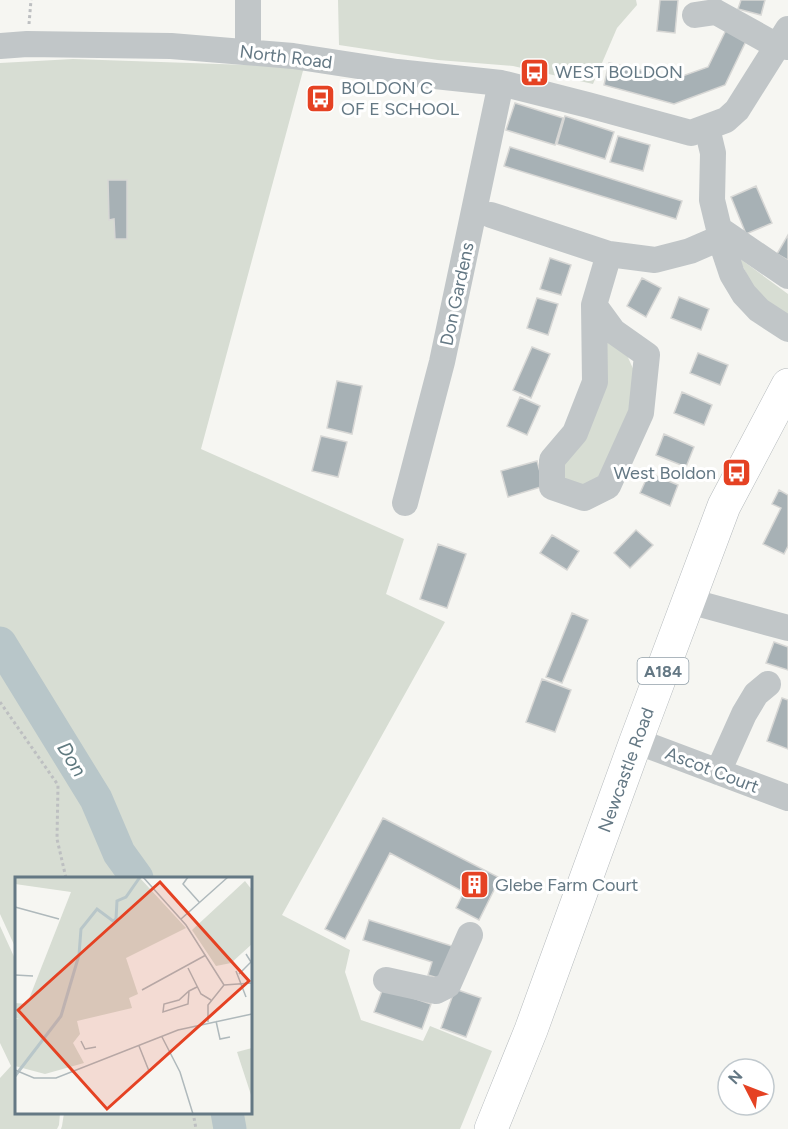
<svg xmlns="http://www.w3.org/2000/svg" width="788" height="1129" font-family="Figtree,sans-serif">
<rect width="100%" height="100%" fill="#f6f6f2"/>
<path fill="#d7ddd3" d="M338 0H636L637 5 617 28 593 84 513 66 438 60 339 45Z
M73 59 304 67 201 449 404 539 386 594 445 622 282 915 350 950 345 972 361 1020 423 1041 430 1026 492 1051 460 1129H61L62 1126 64 1113 250 1112V878H16V949L0 914V63Z
M739 258 788 294V315L756 294Z
M607 331 626 353 635 373 637 407 615 460 589 486H567L557 472Z
M0 926 16 961V1112L60 1113 59 1125 57 1129H0V1078L11 1066 0 1043Z"/>
<g fill="none" stroke-linecap="round" stroke-linejoin="round">
<path stroke="#b8c6c9" stroke-width="33" d="M0 643 96 799 119 853 137 878
M227 1112 230 1129"/>
</g>
<path fill="#a7b1b5" stroke="#d7d7d5" stroke-width="1.5" d="M660 0H678L675 33 657 31Z
M741 0H765L761 15 738 9Z
M726 30 746 41 725 85 674 104 604 85 609 63 677 78 708 67Z
M515 103 563 118 555 145 506 130Z
M565 116 614 132 605 159 557 144Z
M618 136 650 145 643 171 610 162Z
M510 147 682 201 676 219 504 166Z
M108 180H127V239H115L114 219 109 220Z
M756 186 772 223 746 234 731 197Z
M788 235V260L777 254Z
M550 258 571 265 561 295 540 289Z
M642 278 661 288 646 317 627 306Z
M679 297 709 309 701 330 671 318Z
M537 298 558 304 548 335 527 328Z
M532 347 550 354 531 398 513 390Z
M698 353 728 365 720 385 690 373Z
M337 381 362 386 352 434 327 428Z
M682 392 712 405 704 425 674 413Z
M520 397 540 406 527 435 507 426Z
M664 434 694 447 686 467 656 455Z
M321 436 347 442 338 477 312 471Z
M537 461 544 486 508 497 501 471Z
M649 473 678 485 670 506 640 493Z
M779 490 788 495V546L784 554 763 544 781 508 772 504Z
M636 530 653 545 630 568 614 553Z
M552 535 579 551 567 570 540 553Z
M438 544 466 554 447 608 420 599Z
M572 613 588 620 562 683 546 677Z
M774 642 788 647V670L766 663Z
M542 679 571 690 555 732 526 722Z
M782 698 788 700V749L767 741Z
M383 818 500 878 479 920 456 908 464 892 390 853 345 939 325 929Z
M369 920 455 947 444 980 428 975 432 962 363 940Z
M383 988 431 1004 422 1029 374 1012Z
M455 989 481 998 466 1037 441 1028Z"/>
<g fill="none" stroke-linecap="round" stroke-linejoin="round">
<defs>
<path id="major" d="M491 1129 531 1030 636 741 724 506 788 385"/>
</defs>
<use href="#major" stroke="#b4b9bc" stroke-width="34"/>
<path stroke="#bdbfc1" stroke-width="3" stroke-dasharray="3 3" stroke-linecap="butt" d="M29 24 31 0
M0 702 58 785 57 839 66 878
M193 1112 196 1129"/>
<path stroke="#c1c6c8" stroke-width="26" d="M695 15 716 12 777 46 788 47
M0 46 27 44 171 46 293 56 397 72 501 83 588 105 691 133 726 120 737 110 788 29
M248 52V0
M707 128 713 153 712 200 719 229 720 238 732 274 744 294 759 310 788 329
M491 215 609 254 655 260 690 251 720 238
M719 229 788 276
M594 305 613 331 647 355 641 413 608 486 584 498 552 487V460L575 433 595 382 594 305 609 254
M405 503 442 362 501 83
M689 601 788 628
M636 741 788 798
M718 772 744 714 756 694 768 684
M386 980 436 991 448 985 470 935"/>
<use href="#major" stroke="#fff" stroke-width="33"/>
</g>
<defs>
<symbol id="bus-square" viewBox="-11 -11 22 22"><rect x="-9" y="-9" width="18" height="18" rx="4" fill="#e54223" stroke="#fff"/><path d="M-5-6H5V4H4V6H2V4H-2V6H-4V4H-5ZM-3.5-4V0h7V-4ZM-3.5 1.2v1.5H-2V1.2ZM2 1.2v1.5H3.5V1.2Z" fill="#fff"/></symbol>
<symbol id="building-square" viewBox="-11 -11 22 22"><rect x="-9" y="-9" width="18" height="18" rx="4" fill="#e54223" stroke="#fff"/><path d="M-4-6H4V6H1V3H-1V6H-4ZM-2.5-4.3h1.7v1.8h-1.7ZM.8-4.3h1.7v1.8H.8ZM-2.5-1h1.7V.8h-1.7ZM.8-1h1.7V.8H.8Z" fill="#fff"/></symbol>
</defs>
<g fill-rule="evenodd">
<use href="#bus-square" x="518" y="56" width="33" height="33"/>
<use href="#bus-square" x="304" y="82" width="33" height="33"/>
<use href="#bus-square" x="720" y="456" width="33" height="33"/>
<use href="#building-square" x="458" y="868" width="33" height="33"/>
</g>
<g text-anchor="middle" dominant-baseline="central" stroke-width="6" stroke-linejoin="round" paint-order="stroke">
<rect fill="#fff" stroke="#92a0a9" stroke-width="1.5" x="637.5" y="658" width="51" height="26" rx="4.5"/>
<g font-size="16" font-weight="bold" fill="#647884">
<text x="663" y="671">A184</text>
</g>
<g font-size="18" fill="#647884" stroke="#fff">
<text transform="translate(286 57) rotate(7)">North Road</text>
<text transform="translate(457 294) rotate(-78)">Don Gardens</text>
<text transform="translate(626 770) rotate(-70)">Newcastle Road</text>
<text transform="translate(712 770) rotate(21)">Ascot Court</text>
</g>
<g font-size="18" fill="#647884" stroke="#fff" text-anchor="start">
<text x="555" y="72">WEST BOLDON</text>
<text x="341" y="88">BOLDON C<tspan x="341" dy="21">OF E SCHOOL</tspan></text>
<text x="716" y="473" text-anchor="end">West Boldon</text>
<text x="495" y="885">Glebe Farm Court</text>
</g>
<g font-size="20" font-style="italic" fill="#607a80" stroke="#fff">
<text transform="translate(72 759) rotate(58)">Don</text>
</g>
</g>
<g transform="translate(15 877)">
<rect width="237" height="237" fill="#f6f6f2"/>
<path d="M0 0H124L171 51 111 81 123 117 114 121 117 131 62 144 65 157 58 166 69 186 30 197 0 189V142L4 141H0V126L12 127 56 15 0 7ZM230 4 237 13V67L216 86 201 89 177 53ZM237 171V221L222 175Z" fill="#d7ddd3"/>
<path fill="none" stroke="#b8c6c9" stroke-width="3" d="M0 199 46 139 64 78 66 52 82 32 98 44 101 42 102 24 111 20 125 0"/>
<path fill="none" stroke="#afb9bc" stroke-width="1.5" d="M128 0 171 48 209 108M173 0 168 7 185 26M0 30 44 42M166 42 213 0M173 91 186 117 196 123M221 94 231 120M224 97 236 85 231 77M0 98 18 99M209 108 237 106M127 113 191 78M174 114 173 127 148 135 149 127 164 123 174 114 182 110M201 144 205 162 215 160M193 145V128L209 108M147 160 165 195 178 237M66 164 70 172 81 170M124 169 134 194M0 193 19 201H41L163 153 237 137"/>
<path fill="#e54223" fill-opacity="0.15" stroke="#e54223" stroke-width="3" d="M145 5 234 104 92 232 3 133Z"/>
<rect width="237" height="237" fill="none" stroke="#647884" stroke-width="3"/>
</g>
<g transform="translate(746 1087) rotate(312)"><circle r="28" fill="#ffffff" stroke="#c1c9ce" stroke-width="1.5"/>
<path d="M0-4.5L10 22L0 15L-10 22Z" fill="#e54223"/>
<text y="-9" font-size="16" font-weight="bold" text-anchor="middle" fill="#647884">N</text>
</g>
</svg>
